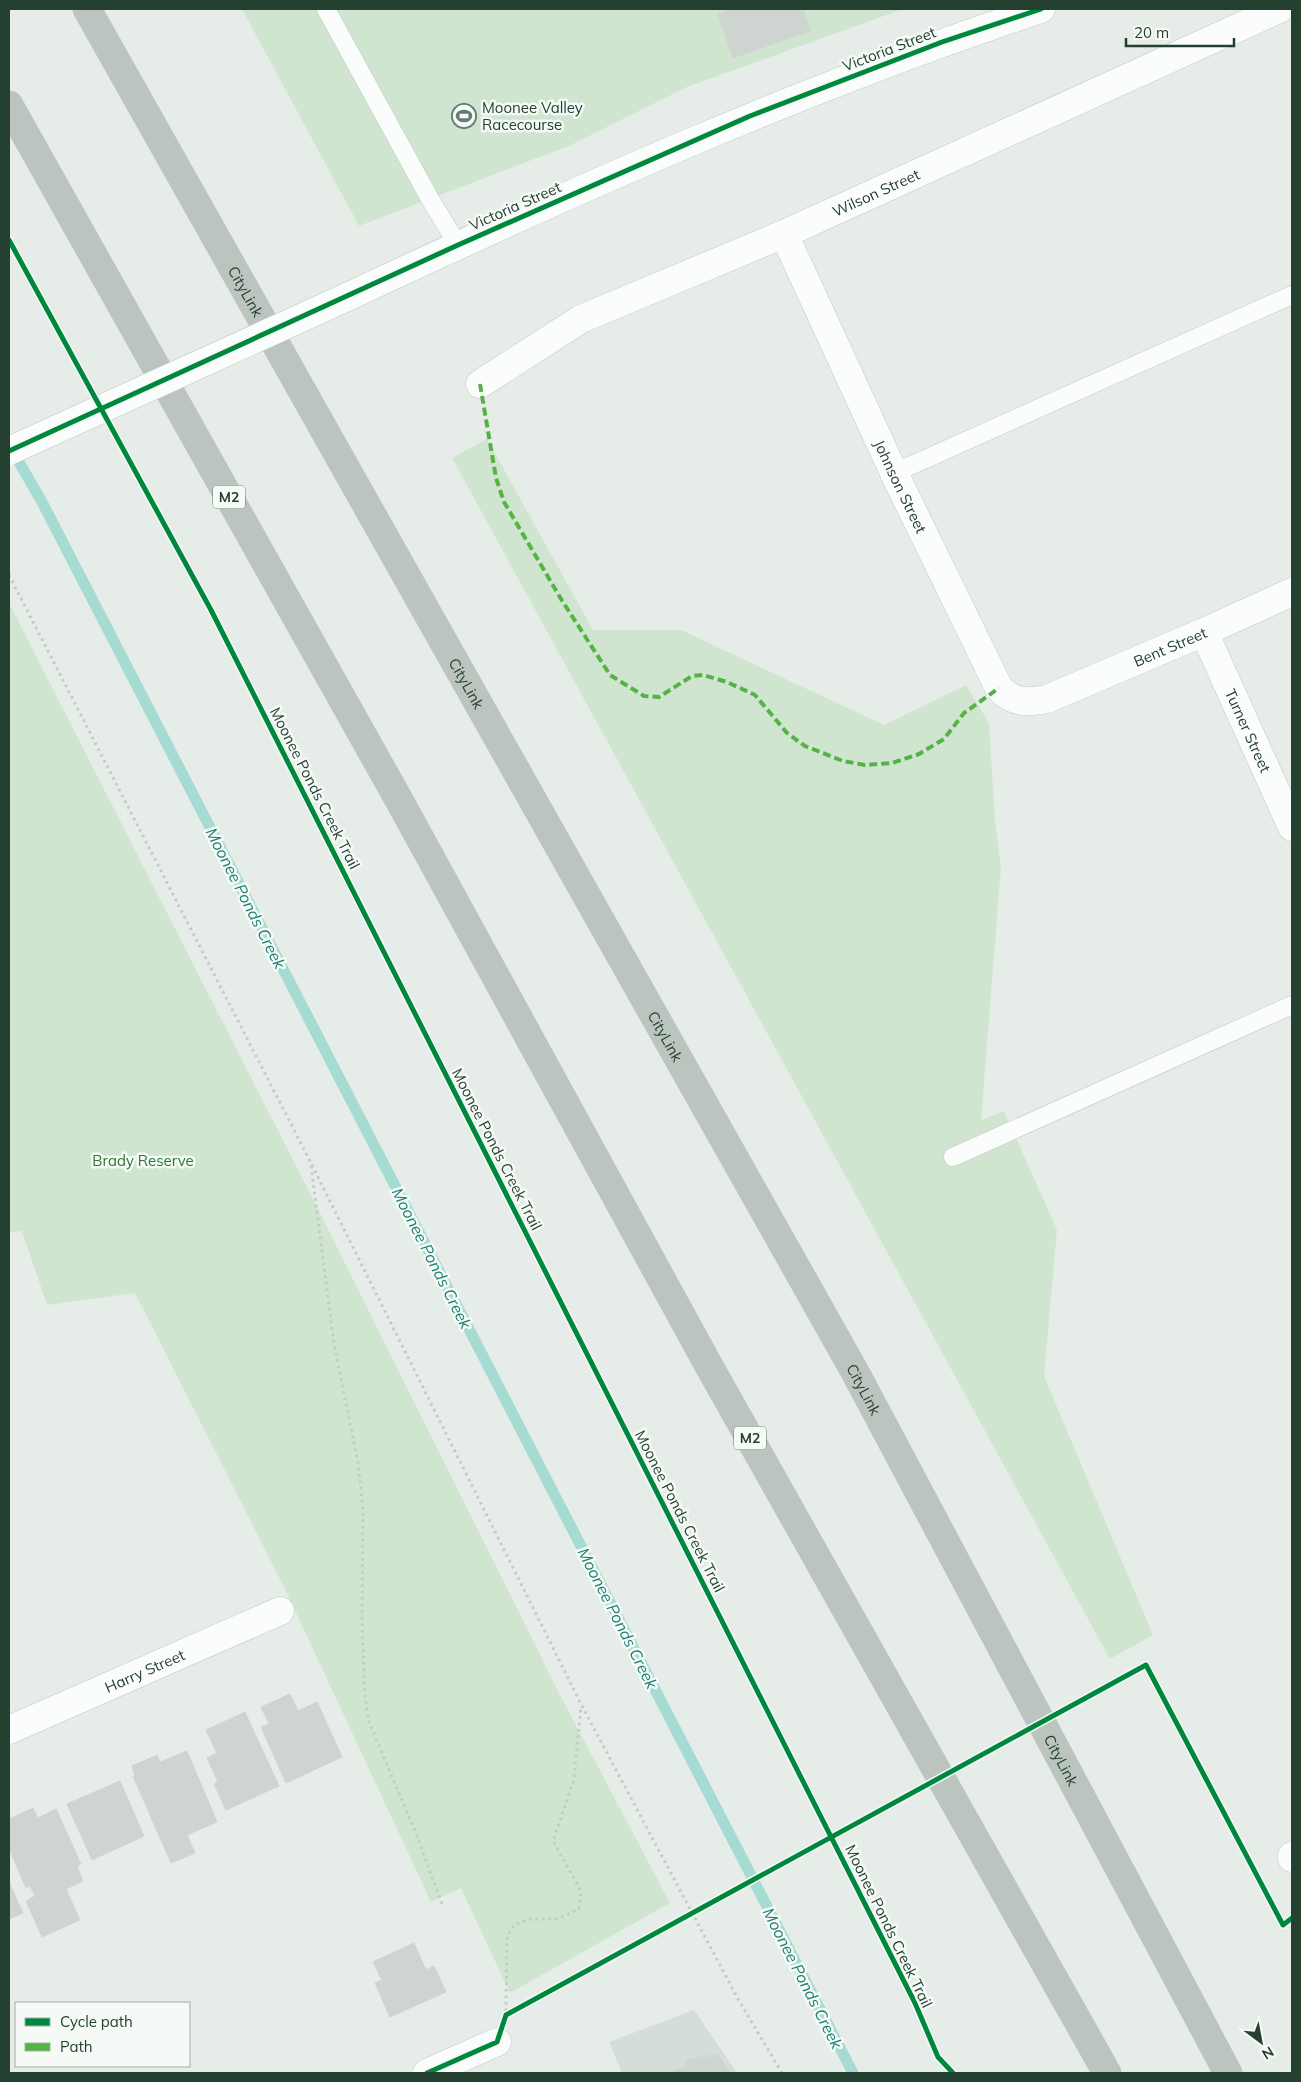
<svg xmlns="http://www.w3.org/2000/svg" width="1301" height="2082" font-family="Mulish,sans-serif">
<rect width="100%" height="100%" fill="#e6ece8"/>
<path fill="#d4ddd7" d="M694 2010 737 2073H622L609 2042Z"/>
<path fill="#d0e5d0" d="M242 9H903L687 87 571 145 359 226Z
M487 439 593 630H681L884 725 966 685 989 723 995 820 1001 867 981 1120 1004 1111 1057 1230 1044 1376 1153 1635 1110 1659 452 458Z
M9 603 315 1203 560 1695 670 1903 510 1993 461 1888 431 1902 285 1589 135 1293 47 1305 22 1231 9 1232Z"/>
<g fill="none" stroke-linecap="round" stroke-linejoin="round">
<path stroke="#a6dbd3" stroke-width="11" d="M12 450 42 502 853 2073"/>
</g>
<path fill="#ced5d1" stroke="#cfd5d1" d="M734 9H803L810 31 733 58 718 14Z
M290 1694 298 1711 317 1702 342 1757 286 1783 261 1727 269 1724 261 1707Z
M245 1712 279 1786 226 1810 214 1784 218 1782 207 1758 217 1753 206 1730Z
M187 1751 217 1822 187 1835 195 1853 171 1863 133 1776 135 1775 132 1766 157 1755 160 1762Z
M120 1781 144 1836 92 1860 67 1804Z
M33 1808 38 1818 56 1809 81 1864 77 1866 83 1881 66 1889 80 1920 42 1937 26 1901 35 1896 30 1886 26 1888 9 1848V1819Z
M9 1882 23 1913 9 1919Z
M414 1943 426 1970 434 1966 446 1992 390 2017 375 1983 382 1980 373 1962Z
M718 2054 730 2073H669L688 2066 686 2061 708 2055V2059Z"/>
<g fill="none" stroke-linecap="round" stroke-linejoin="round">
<defs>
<path id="lane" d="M326 9 430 199 458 245
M894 473 1292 295
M953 1157 1292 1005"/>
<g id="street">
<path id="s1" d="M784 234 894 473 999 688C1014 703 1026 703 1047 699L1204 632 1292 592"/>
<path id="s2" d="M480 384 581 319 784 234 1279 9"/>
<path id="s3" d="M1204 632 1292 827"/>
<path id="s4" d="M9 1730 280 1611"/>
<path d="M1292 1856V1858"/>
<path d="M427 2073 497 2042"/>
</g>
<path id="secondary" d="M345 298C573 191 802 88 1041 9"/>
<g id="highway">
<path id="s5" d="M87 9 855 1372 1228 2073"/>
<path d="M9 105 399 800 709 1366 1107 2073"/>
</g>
</defs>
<use href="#lane" stroke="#c3c9c5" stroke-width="19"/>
<use href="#street" stroke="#c3c9c5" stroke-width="29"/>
<use href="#secondary" stroke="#c0c8c3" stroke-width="29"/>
<use href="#highway" stroke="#c2cac6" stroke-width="29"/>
<path stroke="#c2cbc5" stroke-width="3" stroke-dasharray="2.5 4" stroke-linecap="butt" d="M9 575 311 1163 582 1706 738 1999 782 2073
M311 1166 334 1344 358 1463 363 1509 362 1620 365 1696 369 1722 417 1836 442 1904
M506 2011 507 1937 514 1925 531 1919H557L579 1909 581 1891 553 1841 574 1779 581 1707"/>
<use href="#lane" stroke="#fbfcfc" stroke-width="18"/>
<use href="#street" stroke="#fbfcfc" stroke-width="28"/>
<use href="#secondary" stroke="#fbfcfc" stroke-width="28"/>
<use href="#highway" stroke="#bbc4bf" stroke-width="28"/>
<defs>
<path id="secondary-bridge" d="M9 451 345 298"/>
</defs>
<use href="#secondary-bridge" stroke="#c0c8c3" stroke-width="29" stroke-linecap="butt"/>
<use href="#secondary-bridge" stroke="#fbfcfc" stroke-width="28"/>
<path stroke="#55b346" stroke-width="4" stroke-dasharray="8 4" stroke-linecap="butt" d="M480 384 496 478 504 502 561 599 610 675 644 696 659 697 692 676 703 675 727 682 755 695 787 733 805 746 843 761 865 765 892 763 919 754 944 739 964 713 999 688"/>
<defs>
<path id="cycleway" d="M9 240 211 610 915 2003 938 2057 953 2073
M9 451 458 245 750 116 942 42 1041 9
M427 2073 497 2042 506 2015 1146 1665 1283 1925 1292 1918"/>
</defs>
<use href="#cycleway" stroke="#f5faf6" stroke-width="8"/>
<use href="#cycleway" stroke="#00873e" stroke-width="5"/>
</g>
<defs>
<symbol id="stadium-ring" viewBox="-11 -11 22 22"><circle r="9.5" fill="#f5faf6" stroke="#677c70" stroke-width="1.5"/><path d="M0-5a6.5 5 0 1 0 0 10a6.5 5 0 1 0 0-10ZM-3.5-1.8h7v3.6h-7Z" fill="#677c70"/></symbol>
</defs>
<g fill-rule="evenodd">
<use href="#stadium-ring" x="450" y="102" width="28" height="28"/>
</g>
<g text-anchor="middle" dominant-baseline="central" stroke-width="5" stroke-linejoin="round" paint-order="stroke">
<g fill="#f5faf6" stroke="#62786b" stroke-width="1">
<rect x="213" y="485.5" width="32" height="23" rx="4"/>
<rect x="734" y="1426.5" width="32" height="23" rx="4"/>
</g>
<g font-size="14" font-weight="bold" fill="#234030">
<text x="229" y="497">M2</text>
<text x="750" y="1438">M2</text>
</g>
<g font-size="15" fill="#234030" stroke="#f5faf6">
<text transform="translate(889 49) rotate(-21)">Victoria Street</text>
<text stroke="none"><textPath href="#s2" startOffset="441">Wilson Street</textPath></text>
<text transform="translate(515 206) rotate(-24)">Victoria Street</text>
<text stroke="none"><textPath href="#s5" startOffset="324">CityLink</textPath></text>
<text stroke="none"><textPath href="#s1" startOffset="278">Johnson Street</textPath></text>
<text stroke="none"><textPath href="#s1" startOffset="688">Bent Street</textPath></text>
<text stroke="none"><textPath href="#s5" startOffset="774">CityLink</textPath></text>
<text stroke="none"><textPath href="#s3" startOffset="108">Turner Street</textPath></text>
<text transform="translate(315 788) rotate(63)">Moonee Ponds Creek Trail</text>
<text stroke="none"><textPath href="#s5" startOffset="1179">CityLink</textPath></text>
<text transform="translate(497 1149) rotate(63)">Moonee Ponds Creek Trail</text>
<text stroke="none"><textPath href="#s5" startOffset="1584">CityLink</textPath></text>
<text transform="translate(680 1511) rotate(63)">Moonee Ponds Creek Trail</text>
<text stroke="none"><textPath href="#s4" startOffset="148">Harry Street</textPath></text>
<text stroke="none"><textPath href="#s5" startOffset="2004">CityLink</textPath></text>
<text transform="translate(889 1926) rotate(64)">Moonee Ponds Creek Trail</text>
</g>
<g font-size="15" fill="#234030" stroke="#f5faf6" text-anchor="start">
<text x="482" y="107">Moonee Valley<tspan x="482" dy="17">Racecourse</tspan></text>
</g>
<g font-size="15" fill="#2b7932" stroke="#f5faf6">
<text x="143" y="1160">Brady Reserve</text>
</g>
<g font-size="16" font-style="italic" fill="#1a7f72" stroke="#f5faf6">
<text transform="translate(246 898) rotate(63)">Moonee Ponds Creek</text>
<text transform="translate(432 1258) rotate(63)">Moonee Ponds Creek</text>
<text transform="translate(618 1618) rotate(63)">Moonee Ponds Creek</text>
<text transform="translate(803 1978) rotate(63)">Moonee Ponds Creek</text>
</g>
</g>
<rect width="1301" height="2082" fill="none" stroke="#234030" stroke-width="20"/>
<rect x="15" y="2002" width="175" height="65" fill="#f5faf6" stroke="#a1b0a7"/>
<rect x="25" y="2018" width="25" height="8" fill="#00873e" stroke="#a1b0a7"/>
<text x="60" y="2027" font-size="15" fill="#234030">Cycle path</text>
<rect x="25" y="2043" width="25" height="8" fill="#55b346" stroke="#a1b0a7"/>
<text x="60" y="2052" font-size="15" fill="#234030">Path</text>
<g transform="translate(1261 2042) rotate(148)" stroke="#f5faf6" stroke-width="4" paint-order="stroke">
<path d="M0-4L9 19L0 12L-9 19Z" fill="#234030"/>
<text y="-8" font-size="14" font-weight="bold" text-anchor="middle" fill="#234030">N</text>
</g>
<path d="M1126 38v8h108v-8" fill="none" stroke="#234030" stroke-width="2.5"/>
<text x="1134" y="38" font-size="15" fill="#234030" stroke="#f5faf6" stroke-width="4" paint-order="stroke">20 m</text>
</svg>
